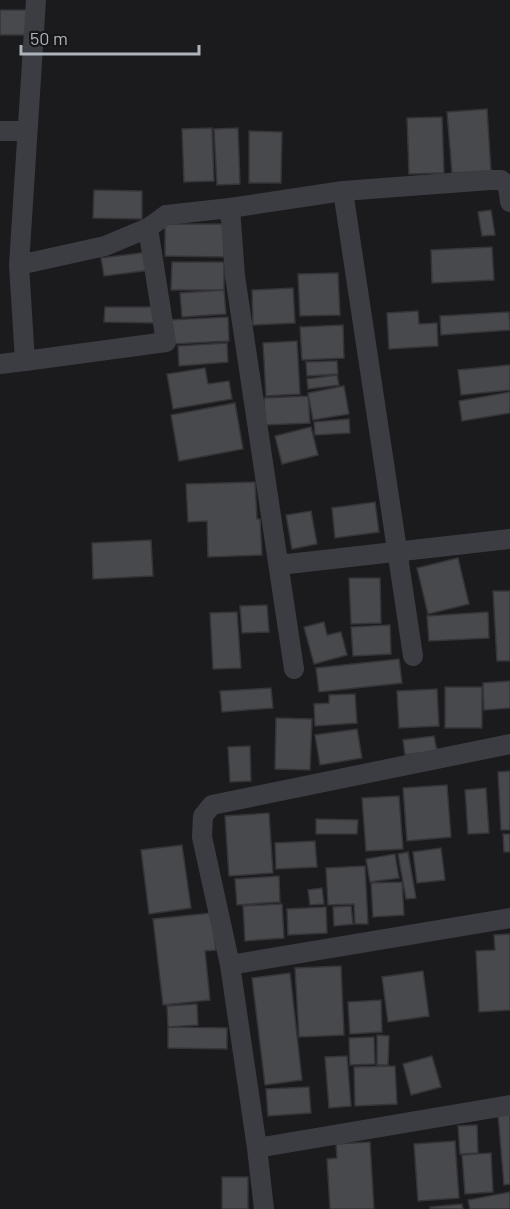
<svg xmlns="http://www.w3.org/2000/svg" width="510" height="1209" font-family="Barlow,sans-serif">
<rect width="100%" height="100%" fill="#1b1b1d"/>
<path fill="#48494d" stroke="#353539" stroke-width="1.5" d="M0 10H27V35H0Z
M487 109 491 171 452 173 447 112Z
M442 117 444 173 409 174 407 118Z
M212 128 214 181 184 182 182 129Z
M238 128 240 184 217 185 214 129Z
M249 131 282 132 281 183H249Z
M94 190 142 191V219L93 218Z
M491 210 495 235 482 236 478 212Z
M165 224H224V257L165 256Z
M492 247 494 280 432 283 431 250Z
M148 252 151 270 104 276 101 258Z
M172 262H224V290H171Z
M338 273 340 315 300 316 298 274Z
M293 288 295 323 253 325 252 290Z
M224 290 226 314 182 317 180 293Z
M105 307H155V323L104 322Z
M418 311 419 324 437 323 438 346 389 349 387 313Z
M509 312 510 330 441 335 440 316Z
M228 317 229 341 171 344 169 320Z
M343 325 344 358 302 360 300 327Z
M297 341 300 394 266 396 263 343Z
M227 343 228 362 179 366 178 346Z
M337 361 338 374 307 376 306 362Z
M510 365V390L461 395 458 370Z
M205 368 208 384 229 381 232 399 173 409 167 374Z
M337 375 339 385 308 389 307 379Z
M344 386 349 414 313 420 308 393Z
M510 392V413L462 421 459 401Z
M308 396 310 423 265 425 264 398Z
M235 403 243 449 179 461 171 415Z
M349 419 350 433 315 435 314 422Z
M311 427 318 455 282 464 275 436Z
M255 482 257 519H260L262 555 208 557 207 521 188 522 186 484Z
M375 502 379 532 335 538 332 508Z
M311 511 317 544 292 549 286 515Z
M151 540 153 576 93 579 92 543Z
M458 558 469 604 428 614 417 568Z
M349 578H380L381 623 351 624Z
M493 591H510V661H497Z
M267 605 269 632 242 633 240 606Z
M237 612 241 668 213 669 210 613Z
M488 612 489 638 429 641 427 616Z
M324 622 327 635 341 632 347 655 314 664 304 627Z
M390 625 391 654 353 656 351 627Z
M399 659 402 683 319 692 316 668Z
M510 681V708L484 710 483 683Z
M445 687H482V728H445Z
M271 688 273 708 222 712 220 691Z
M437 689 439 726 399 728 397 691Z
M355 694 357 723 315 726 314 704 329 703V695Z
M276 718 312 719 310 770 275 769Z
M357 729 362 758 320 765 315 735Z
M434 736 437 751 405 755 403 740Z
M250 746 251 781 230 782 228 747Z
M510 771V830H501L498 772Z
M447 785 451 837 407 841 403 788Z
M486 788 489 833 468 834 465 790Z
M399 796 403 849 366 851 362 798Z
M269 813 273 873 229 876 225 816Z
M316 819 358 820 357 834H316Z
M503 834H510V852H504Z
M315 841 317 867 276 869 275 843Z
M182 845 191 908 149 914 141 850Z
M441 848 445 880 417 883 413 852Z
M408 852 416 898 406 899 398 854Z
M395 854 399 878 370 882 366 859Z
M365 866 368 924H355L354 904 328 905 326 868Z
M279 876 280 902 237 905 235 879Z
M402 882 404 915 373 917 371 883Z
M322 888 324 904 310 905 308 890Z
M282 904 284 938 245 941 243 906Z
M351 906 353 924 334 926 333 907Z
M326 907 327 933 288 935 287 909Z
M211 913 216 950 205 951 210 1000 163 1005 153 919Z
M510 934V1010L479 1012 476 951 495 950 494 935Z
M341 966 344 1035 299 1037 295 968Z
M423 971 429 1016 388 1022 382 977Z
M290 973 302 1080 265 1085 252 978Z
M381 1000 382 1032 350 1034 348 1002Z
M197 1004 198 1025 168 1027 167 1006Z
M168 1027 227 1028V1049L168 1048Z
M377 1035 389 1036 388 1065H377Z
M374 1037 375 1064 350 1065 349 1038Z
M347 1056 351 1106 329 1108 325 1057Z
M432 1056 441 1087 411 1095 403 1064Z
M395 1066 397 1104 355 1106 354 1067Z
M309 1087 311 1113 268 1116 266 1089Z
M510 1113V1184L504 1185 498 1114Z
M477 1125 478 1153 460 1154 458 1126Z
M455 1141 459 1198 418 1201 414 1144Z
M370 1142 374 1209H330L327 1159 337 1158 336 1144Z
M491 1153 493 1192 465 1194 462 1155Z
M222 1177H248V1209H222Z
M510 1192V1209H470L468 1200Z
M462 1204 463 1209H430V1207Z"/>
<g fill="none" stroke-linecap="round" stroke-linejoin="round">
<path stroke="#3c3d42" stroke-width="20" d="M0 131H27
M343 191 413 656
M19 265 105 246 148 228 166 215 230 208
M25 361 166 342 148 228
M0 364 25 361 19 265 36 0
M279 565 510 539
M294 669 235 276 230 208 343 191 490 180H501L508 186 510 202
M230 965 510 918
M257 1148 510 1105
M264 1209 257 1148 230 965 202 837 203 816 212 805 510 744"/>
</g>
<path d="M21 45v9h178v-9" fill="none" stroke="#aeb4bc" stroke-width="3"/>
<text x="30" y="45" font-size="18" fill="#aeb4bc" stroke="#161618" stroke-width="4.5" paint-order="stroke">50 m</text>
</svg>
